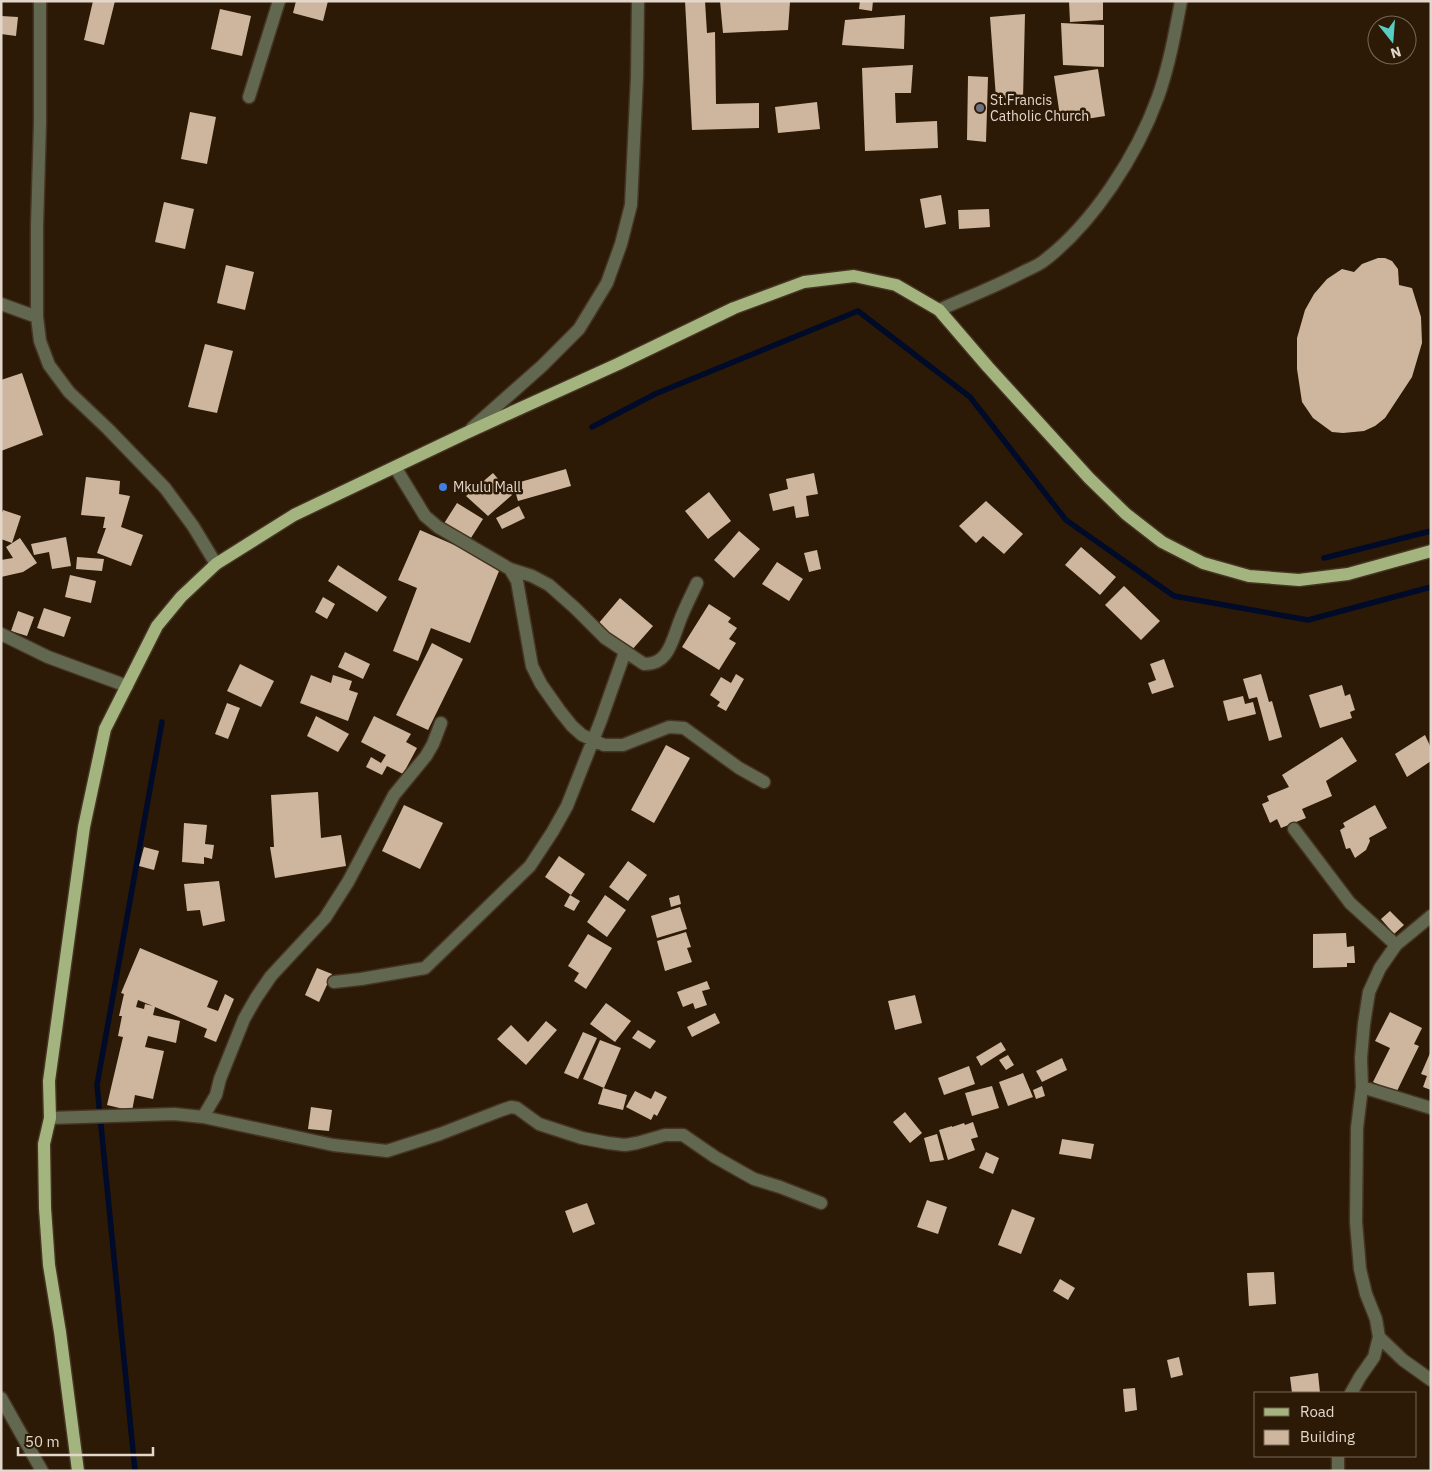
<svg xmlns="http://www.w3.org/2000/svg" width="1432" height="1472" font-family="'IBM Plex Sans',sans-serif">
<rect width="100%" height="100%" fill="#2c1a06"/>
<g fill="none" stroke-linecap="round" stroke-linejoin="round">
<path stroke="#000a29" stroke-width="5.5" d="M592 427 655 394 858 311 970 397 1066 520 1174 596 1308 620 1431 587
M1324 558 1431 531
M135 1471 97 1085 162 722"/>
</g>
<path fill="#ceb69e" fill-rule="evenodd" d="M93 1H115L104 45 84 40Z
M296 1H328L323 21 293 13Z
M685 1H705L707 33 715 32 716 104 759 103V128L692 130Z
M720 1 790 2 788 30 723 33Z
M860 1H873L872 11 859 9Z
M1069 1H1103V20L1070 22Z
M220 9 251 16 242 56 211 49Z
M1025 14 1023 99 996 98 990 17Z
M905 15 904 49 842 45 845 20Z
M1 16 18 17 16 36 1 34Z
M1061 23 1104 25V67L1063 65Z
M913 65 911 93H895L896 123 937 121 938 148 865 151 862 68Z
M1098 69 1105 116 1061 123 1054 76Z
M968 76 988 77 986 142 967 140Z
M817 102 820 129 778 133 775 107Z
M190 112 216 117 207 164 181 159Z
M941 195 946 224 925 228 920 199Z
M164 202 194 209 185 249 155 242Z
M989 209 990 227 959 229 958 210Z
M1378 258H1385L1392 261 1398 269 1399 285 1412 288 1421 317 1422 343 1412 377 1385 418 1375 426 1364 431 1343 433 1332 432 1313 418 1302 402 1297 369V338L1305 310 1314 294 1327 279 1342 269 1354 272 1362 264Z
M226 265 254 272 245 310 217 303Z
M205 344 233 351 217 413 188 407Z
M22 373 43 435 1 451V380Z
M566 469 571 486 518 501 513 484Z
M493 473 512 495 488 516 466 496Z
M814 473 818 494 806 496 809 516 796 518 794 506 773 511 769 494 788 489 786 479Z
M86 477 120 481 119 494 130 496 121 527 143 535 131 566 97 553 106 528H103L105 517 81 515Z
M709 492 731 521 708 539 685 511Z
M986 501 1023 534 1004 554 983 536 976 543 959 526Z
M457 503 483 519 469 541 443 525Z
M519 506 525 518 502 529 496 518Z
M3 510 21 516 12 543 1 539V516Z
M420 530 459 547 499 571 470 643 431 628 418 661 393 651 417 588 398 580Z
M739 531 760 549 734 578 714 560Z
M66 537 71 566 52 569 49 552 34 555 31 544Z
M20 538 37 563 23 572 1 577V560L13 558 6 547Z
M1081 547 1116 577 1100 595 1065 565Z
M817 550 821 569 809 572 804 553Z
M77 557 104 559 102 571 76 569Z
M777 562 803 579 789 601 762 584Z
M338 565 387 597 377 612 328 581Z
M70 575 96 581 91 603 65 597Z
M1124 586 1160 621 1141 640 1105 605Z
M323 597 335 604 327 619 315 612Z
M620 598 653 626 631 651 598 624Z
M709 604 731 618 728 622 737 628 729 639 736 643 719 670 682 647Z
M44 608 71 617 64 637 37 628Z
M18 611 34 617 27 636 11 631Z
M432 643 463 659 428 730 396 715Z
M345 652 370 664 363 679 338 667Z
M1164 659 1174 687 1152 694 1148 683 1156 680 1150 664Z
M240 664 274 681 261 707 227 691Z
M736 674 744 679 726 711 717 706 720 702 710 695 721 677 731 683Z
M1261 674 1269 702 1272 701 1282 737 1269 741 1257 697 1249 699 1243 679Z
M311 675 331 683 333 675 352 681 349 690 358 693 348 721 300 703Z
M1342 685 1345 696 1350 694 1355 710 1350 712 1352 718 1320 728 1309 695Z
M1243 696 1245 704 1253 702 1256 714 1228 721 1223 701Z
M227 703 240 708 228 739 215 734Z
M316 716 349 734 338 752 307 736Z
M374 716 411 734 406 742 417 748 403 774 387 766 382 775 366 767 371 757 381 763 386 755 361 742Z
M1425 735 1431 748V761L1407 777 1395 754Z
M1342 737 1357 761 1326 781 1332 796 1302 809 1306 818 1281 828 1277 819 1270 823 1262 804 1269 801 1267 796 1289 787 1282 775Z
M666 745 690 758 654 823 631 810Z
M318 792 321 838 341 835 346 866 275 878 270 847H274L271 795Z
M404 805 443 823 420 869 382 851Z
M1375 805 1387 828 1369 838 1370 841 1366 850 1355 858 1350 848 1346 849 1340 830 1345 827 1343 823Z
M184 823 207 825 205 844 214 845 212 859 204 857V864L182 862Z
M144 847 159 851 154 870 139 866Z
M559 856 585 874 571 895 545 877Z
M628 861 647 875 628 901 609 887Z
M219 881 225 921 203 926 200 910 187 911 184 884Z
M570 895 580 901 574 911 564 906Z
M605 895 626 910 607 937 587 922Z
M679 895 681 904 671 907 669 898Z
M680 907 687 929 657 938 651 916Z
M1390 911 1404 925 1394 934 1381 919Z
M686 932 691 947 687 948 692 962 665 971 657 941Z
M1346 933 1347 947 1354 946 1355 963H1347V967L1313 968V934Z
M588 934 612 948 586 989 574 981 579 973 568 966Z
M140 948 218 981 207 1007 218 1011 225 994 234 999 216 1042 204 1037 207 1029 155 1007 153 1015 180 1021 176 1043 148 1036 145 1047 164 1051 153 1099 135 1095 132 1111 107 1105 123 1037 118 1036 122 1016H119L124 994 121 993ZM138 1000 153 1006 145 1004 144 1009 136 1007Z
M317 968 332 974 319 1002 305 995Z
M707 981 710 989 702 991 707 1005 695 1009 693 1003 683 1007 677 992Z
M915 995 922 1023 895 1030 888 1001Z
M606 1003 631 1021 615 1042 590 1024Z
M1390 1012 1422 1028 1414 1044 1419 1046 1396 1093 1373 1082 1390 1048 1375 1041Z
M715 1013 720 1023 692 1037 687 1027Z
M546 1021 557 1030 526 1065 497 1039 511 1025 528 1042Z
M638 1030 656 1041 650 1049 632 1038Z
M583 1032 597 1038 578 1079 564 1073Z
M600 1040 621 1048 604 1088 583 1079Z
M1001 1042 1006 1050 981 1066 976 1057Z
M1431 1051V1090L1423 1087 1427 1076 1421 1074Z
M1008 1055 1014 1065 1006 1070 999 1060Z
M1062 1058 1067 1070 1042 1082 1036 1071Z
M969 1066 975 1084 944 1095 938 1078Z
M1023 1073 1033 1097 1008 1106 999 1082Z
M992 1086 999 1108 972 1116 965 1093Z
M1042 1086 1045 1096 1036 1099 1033 1090Z
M603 1088 627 1095 623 1110 598 1104Z
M635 1091 651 1099 655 1091 667 1097 657 1116 654 1114 651 1120 626 1107Z
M311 1107 332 1110 329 1131 308 1129Z
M905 1112 922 1133 910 1143 893 1122Z
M973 1122 978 1137 971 1139 975 1150 948 1160 939 1130 952 1126V1127L964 1123 965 1125Z
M937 1134 944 1160 930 1162 924 1138Z
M1062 1139 1094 1144 1091 1159 1059 1154Z
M986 1152 999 1158 993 1174 979 1168Z
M927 1200 947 1207 938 1234 917 1227Z
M587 1203 595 1224 573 1233 565 1211Z
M1012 1209 1035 1218 1021 1254 998 1245Z
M1274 1272 1276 1304 1249 1306 1247 1273Z
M1060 1279 1075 1288 1068 1300 1053 1291Z
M1179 1357 1183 1375 1171 1378 1167 1360Z
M1318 1373 1320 1393H1292L1290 1377Z
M1135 1388 1137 1410 1125 1412 1123 1389Z"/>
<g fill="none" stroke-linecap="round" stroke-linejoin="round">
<defs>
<path id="minor" d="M40 1V123L37 226V317L40 341 49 365 69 392 108 429 165 488 193 526 216 564
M249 97 279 1
M1 304 37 317
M939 310C968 297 997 286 1025 271 1032 268 1039 265 1045 260 1094 222 1137 155 1158 97 1169 66 1175 33 1181 1
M472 428 542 366 579 329 607 283 621 244 631 205 637 77 638 1
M395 467 425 516 438 527 510 569 517 581 532 666 541 684 560 711 572 726 582 735 604 745H623L669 727 684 728 739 768 764 782
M510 569 532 576 549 585 575 608 605 638 644 664C668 665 672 641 679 623 684 609 691 596 697 583
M1 634 48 657 127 686
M1294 829 1350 903 1396 945
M334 982 361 979 425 968 530 866 553 831 567 806 601 720 625 652
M1362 1087 1431 1108
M203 1117 216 1095 220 1079 244 1019 256 998 271 976 325 918 348 882 394 795 426 756 433 744 441 723
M50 1118 174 1114 203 1117 333 1145 387 1151 440 1134 502 1110 511 1107 517 1108 539 1124 582 1138 608 1143 625 1145 637 1143 665 1135H683L715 1157 754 1179 780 1187 821 1203
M1379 1337 1403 1360 1431 1380
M1351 1393 1360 1377 1374 1357 1379 1337 1376 1319 1366 1294 1360 1269 1356 1222 1357 1128 1362 1087 1361 1058 1364 1024 1369 992 1380 968 1396 945 1431 916
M1 1398 42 1471
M1338 1471V1456"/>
<path id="major" d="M78 1471 60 1332 49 1265 45 1208 44 1144 50 1118 49 1081 84 827 105 729 157 626 181 597 216 564 294 515 466 433 618 364 734 308 804 282 854 276 896 285 939 310 988 367 1089 478 1126 514 1162 542 1203 563 1249 576 1299 580 1348 574 1431 551"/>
</defs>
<use href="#minor" stroke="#463422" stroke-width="15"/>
<use href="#major" stroke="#463422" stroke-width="15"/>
<use href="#minor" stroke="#61684f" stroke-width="12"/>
<use href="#major" stroke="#a4b47f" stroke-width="12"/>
</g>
<circle fill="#6b7280" stroke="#2c1a06" stroke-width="2" cx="980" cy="108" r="5"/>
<circle fill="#3f7fe0" stroke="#2c1a06" stroke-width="2" cx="443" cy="487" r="5"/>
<g text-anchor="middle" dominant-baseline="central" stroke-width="5" stroke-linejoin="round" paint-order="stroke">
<g font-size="14" fill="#e3d7cb" stroke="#2c1a06" text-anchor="start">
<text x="990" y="100">St.Francis<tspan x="990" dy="16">Catholic Church</tspan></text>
<text x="453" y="487">Mkulu Mall</text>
</g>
</g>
<rect width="1432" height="1472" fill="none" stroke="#e3d7cb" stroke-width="5"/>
<rect x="1254" y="1392" width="162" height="65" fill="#2c1a06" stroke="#756655"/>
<rect x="1264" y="1408" width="25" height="8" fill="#a4b47f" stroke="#756655"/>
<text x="1300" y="1417" font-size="15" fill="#e3d7cb">Road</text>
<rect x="1264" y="1430" width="25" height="15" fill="#ceb69e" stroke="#756655"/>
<text x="1300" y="1442" font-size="15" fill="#e3d7cb">Building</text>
<g transform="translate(1392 40) rotate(163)"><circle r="24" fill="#2c1a06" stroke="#756655"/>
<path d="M0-4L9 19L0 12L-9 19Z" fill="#57cec2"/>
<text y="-8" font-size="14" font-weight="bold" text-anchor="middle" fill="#e3d7cb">N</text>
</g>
<path d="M18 1447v8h135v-8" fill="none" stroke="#e3d7cb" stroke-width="2.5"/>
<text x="25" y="1447" font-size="15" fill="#e3d7cb" stroke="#2c1a06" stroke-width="4" paint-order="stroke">50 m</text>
</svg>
